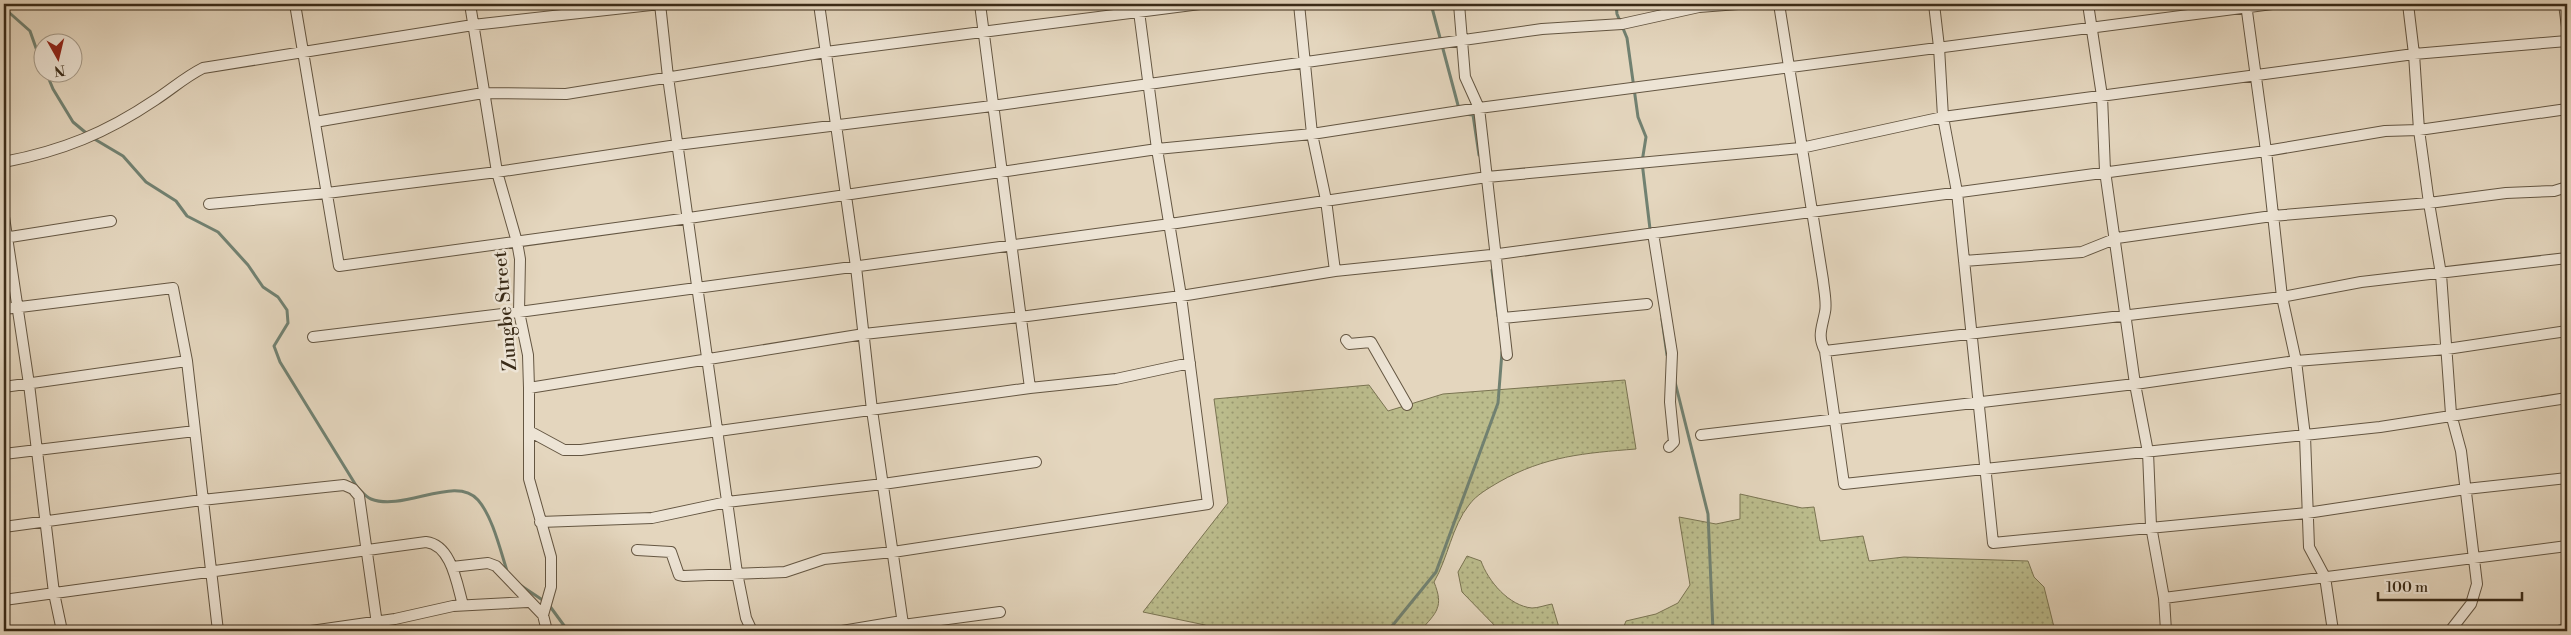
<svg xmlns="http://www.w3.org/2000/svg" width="2571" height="635" font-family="'Libre Bodoni',serif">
<defs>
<pattern id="grass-dots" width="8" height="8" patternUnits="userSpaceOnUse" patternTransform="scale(1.25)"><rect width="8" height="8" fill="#bbbc8c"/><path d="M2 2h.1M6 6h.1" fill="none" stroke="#999971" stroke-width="1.8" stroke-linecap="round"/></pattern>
</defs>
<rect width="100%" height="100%" fill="#e4d6be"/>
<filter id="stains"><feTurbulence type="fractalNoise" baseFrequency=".004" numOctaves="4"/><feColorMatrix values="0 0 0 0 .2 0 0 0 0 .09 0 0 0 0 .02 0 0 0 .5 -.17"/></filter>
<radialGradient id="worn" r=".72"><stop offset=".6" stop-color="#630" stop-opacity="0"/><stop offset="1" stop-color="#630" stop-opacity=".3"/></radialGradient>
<path fill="url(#grass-dots)" stroke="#7a7452" d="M1625 380 1636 449C1585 453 1545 456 1499 482 1489 488 1476 495 1469 505 1452 526 1448 558 1434 582 1444 607 1437 612 1420 631H1215L1205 625 1143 612 1228 503 1214 399 1369 385 1388 411 1443 394Z
M1740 494 1802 508 1814 507 1820 541 1863 536 1869 561 1904 557 2028 561 2034 577 2044 587 2055 631H1622L1626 621 1656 614 1678 603 1690 585 1679 517 1716 524 1740 519Z
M1467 556 1481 561C1488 581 1509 606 1532 608 1538 608 1546 605 1552 604L1560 631H1500L1462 592 1458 572Z"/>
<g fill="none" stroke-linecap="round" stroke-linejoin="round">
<path stroke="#718171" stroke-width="3" d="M1431 4 1459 109
M1616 4 1617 14 1627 38 1638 117 1646 137 1642 162 1650 229
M4 8 30 31 42 65
M46 72 53 89 73 122 91 137 123 156 146 182 176 201 187 216 218 232 248 265 263 287 278 297 287 310 288 323 274 346 280 362 357 487C361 491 366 497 371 499 404 512 456 474 478 500 493 517 501 553 508 574
M1464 114 1473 115 1479 155
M1492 270 1498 316
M1662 319 1667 355
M1675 382 1708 514 1713 631
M520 585 544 601
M549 605 568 631
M1388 631 1436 572 1498 403 1502 352
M2547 631 2567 623"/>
<defs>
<path id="minor" d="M295 4 339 266 689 218 1157 149 1312 134 1479 108 2272 4
M470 4 497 172 517 242 520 259 519 312 528 355 529 388V479L551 557V587L543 615
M660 4 668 77 737 573 746 618 752 631
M819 4 856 267 872 410 904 631
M980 4 1030 388
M1299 4 1312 134 1326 200 1335 271
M1459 4 1465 77 1479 108 1507 355
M1779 4 1823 280C1824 290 1827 303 1825 312 1822 328 1817 336 1825 351L1844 484 2380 427 2567 398
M1934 4 1939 47 1943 117 1957 192 1993 543 2307 513 2466 489 2567 478
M2088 4 2102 96 2105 171 2135 384 2148 452 2151 526 2164 598 2166 631
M2246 4 2266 151 2282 297 2296 361 2305 436 2309 547 2325 577 2333 631
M2408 4 2414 54 2419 130 2429 203 2441 274 2451 414 2461 451 2477 584 2471 604 2450 631
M2564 4 2567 27
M315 122 483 93 566 94 826 52 1200 4
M4 162C62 151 106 133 155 100 172 89 185 77 203 68L473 25 660 4
M209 204 327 193 497 172 677 145 992 106 1542 29 1622 24 1699 7 1738 4
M4 217 29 384 54 593 62 631
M1653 233 1672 353 1670 402 1674 442 1669 447
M4 238 111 221
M1964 261 2082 252 2117 238 2272 216 2429 203 2506 193 2554 191 2567 187
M4 309 173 288 187 361 218 631
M1503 318 1647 304
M313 337 519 312 1170 224 1487 177 1801 148 1943 117 2414 54 2567 41
M1346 340 1349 344 1371 342 1407 405
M1825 351 2282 297 2361 282 2567 258
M4 387 187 361
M529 388 864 334 1020 317 1181 296 1335 271 1491 255 2266 151 2385 131 2419 130 2567 109
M529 431 564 450H581L1030 388 1116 379 1190 363
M1701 435 2135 384 2296 361 2447 349 2567 331
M4 454 195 431
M540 522 652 518 727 502 883 484 1036 462
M4 527 202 500 344 485 353 489 359 496 378 631
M637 550 671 552 679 575 684 576 785 572 824 559 893 552 1208 504 1181 296 1157 149 1138 4
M452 567 488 563 496 566 543 615 547 631
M2164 598 2567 546
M4 600 426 542C452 545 457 585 463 605
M903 625 1000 612
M311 631 395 619 453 606 528 602
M842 631 902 621"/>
</defs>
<use href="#minor" stroke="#645642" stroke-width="12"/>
<use href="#minor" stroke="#ede4d5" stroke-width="10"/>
</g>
<g text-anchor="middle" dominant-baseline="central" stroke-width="5" stroke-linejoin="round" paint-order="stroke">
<g font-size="19" fill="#3a2b18" stroke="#ede4d5">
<text transform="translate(505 311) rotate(-95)">Zungbe Street</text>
</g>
</g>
<rect width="2571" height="635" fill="none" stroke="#e4d6be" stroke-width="20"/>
<rect x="5" y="5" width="2561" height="625" fill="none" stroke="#3a2b18" stroke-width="2.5"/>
<rect x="10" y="10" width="2551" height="615" fill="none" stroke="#3a2b18"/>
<g transform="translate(58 58) rotate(172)"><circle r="24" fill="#ede4d5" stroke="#a59a89"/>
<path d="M0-4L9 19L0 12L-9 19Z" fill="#8f2418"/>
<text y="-8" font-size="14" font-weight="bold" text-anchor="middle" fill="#3a2b18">N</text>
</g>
<path d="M2378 592v8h144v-8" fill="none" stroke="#3a2b18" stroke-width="2.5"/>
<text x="2386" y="592" font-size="15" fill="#3a2b18" stroke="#ede4d5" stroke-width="4" paint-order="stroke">100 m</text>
<rect width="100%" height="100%" filter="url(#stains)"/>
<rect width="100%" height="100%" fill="url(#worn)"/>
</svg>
